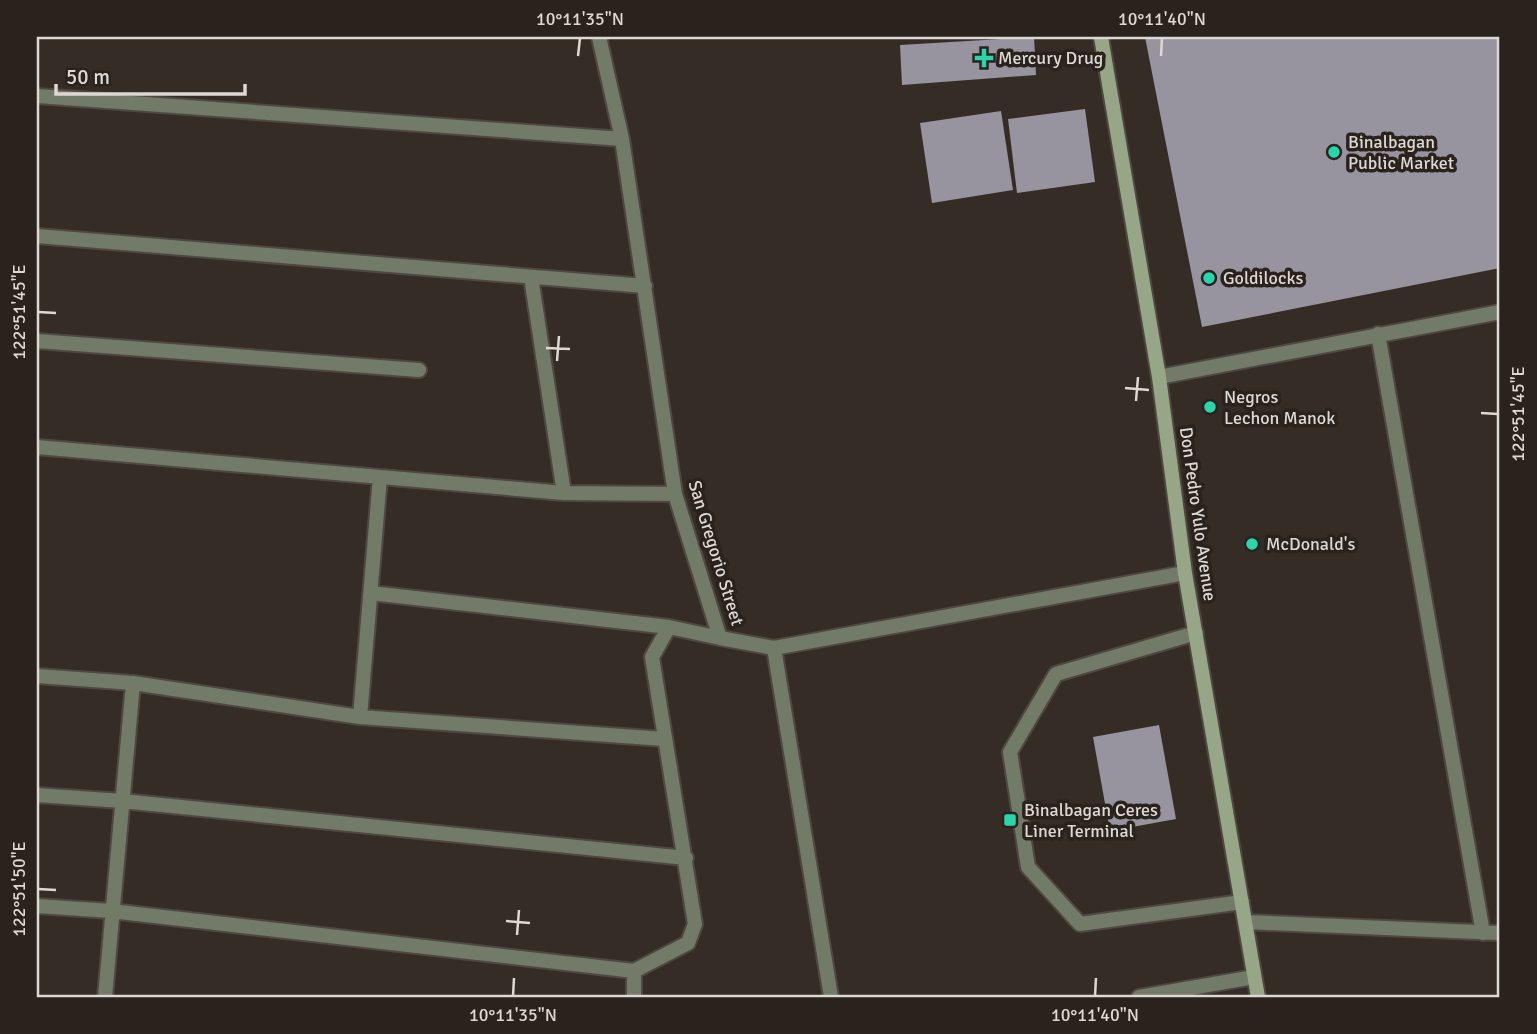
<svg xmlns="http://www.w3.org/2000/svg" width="1537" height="1034" font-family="Signika,sans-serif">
<rect width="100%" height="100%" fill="#342c25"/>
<path fill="#98949f" d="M1034 37 1036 75 902 85 900 45Z
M1145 37H1500V268L1202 327Z
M1085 109 1095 182 1017 193 1008 119Z
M1001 111 1013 190 932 203 920 123Z
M1159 725 1176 819 1110 831 1093 737Z"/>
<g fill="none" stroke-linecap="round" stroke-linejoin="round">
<defs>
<path id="lane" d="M1196 633 1056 674 1010 752 1028 867 1080 924 1242 902"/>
<path id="street" d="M599 37 622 139 675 494 720 638 774 648 831 997
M37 96 622 139
M37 236 645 286
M531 277 564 493
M1378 334 1483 933
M37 341 419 370
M1159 377 1500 312
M37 447 564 493 675 494
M371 593 669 627 720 638
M774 648 1185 573
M37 676 133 683 360 717 664 739
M360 717 380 477
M37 795 122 801 686 858
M37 906 111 911 634 971
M1246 922 1500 933
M105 997 133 683
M634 997V971L688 943 695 924 652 657 669 627
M1139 997 1254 977"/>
<path id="secondary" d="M1101 37 1159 377 1185 573 1258 997"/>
</defs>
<use href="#lane" stroke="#4f4841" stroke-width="18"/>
<use href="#street" stroke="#4f4841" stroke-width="18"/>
<use href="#secondary" stroke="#4f4841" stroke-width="18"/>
<use href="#lane" stroke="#727a68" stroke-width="14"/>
<use href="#street" stroke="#727a68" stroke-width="14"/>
<use href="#secondary" stroke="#98a688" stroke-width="14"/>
</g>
<path fill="none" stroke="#ded8d4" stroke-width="2.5" d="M578 56 580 38M1161 56 1162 38M38 312 56 313M546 348 570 349M557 361 559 336M1125 388 1149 390M1136 401 1138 377M1481 413 1498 414M38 889 56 890M506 921 530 923M517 935 519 910M513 996 514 978M1095 996 1096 978"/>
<g fill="#2bd5ac" stroke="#2a221c" stroke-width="2.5">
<path d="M980.5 47.5h7v7h7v7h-7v7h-7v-7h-7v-7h7z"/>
<circle cx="1334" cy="152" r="7"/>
<circle cx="1209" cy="278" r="7"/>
<circle cx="1210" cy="407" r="7"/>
<circle cx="1252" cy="544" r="7"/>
<rect x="1003" y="813" width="14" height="14" rx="3.5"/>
</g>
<g text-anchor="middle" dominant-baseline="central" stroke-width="7" stroke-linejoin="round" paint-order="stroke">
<g font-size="18" fill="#ded8d4" stroke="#2a221c" text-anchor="start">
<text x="998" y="58">Mercury Drug</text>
<text x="1348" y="142">Binalbagan<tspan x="1348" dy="21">Public Market</tspan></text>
<text x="1223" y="278">Goldilocks</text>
<text x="1224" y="397">Negros<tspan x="1224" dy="21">Lechon Manok</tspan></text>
<text x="1266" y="544">McDonald's</text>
<text x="1024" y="810">Binalbagan Ceres<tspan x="1024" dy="21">Liner Terminal</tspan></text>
</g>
<g font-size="18" fill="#ded8d4" stroke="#2a221c">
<text transform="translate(1198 514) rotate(82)">Don Pedro Yulo Avenue</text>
<text transform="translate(716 553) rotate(73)">San Gregorio Street</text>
</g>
</g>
<rect width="1537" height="1034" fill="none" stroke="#2a221c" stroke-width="77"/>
<path d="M56 84v10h189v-10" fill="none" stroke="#ded8d4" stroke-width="3.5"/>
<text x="66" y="84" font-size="21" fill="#ded8d4" stroke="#2a221c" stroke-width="5" paint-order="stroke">50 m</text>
<rect x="38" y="38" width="1460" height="958" fill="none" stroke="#ded8d4" stroke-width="2.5"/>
<g font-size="18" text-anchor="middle" fill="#ded8d4">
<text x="580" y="25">10°11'35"N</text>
<text x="1162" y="25">10°11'40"N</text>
<text transform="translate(19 312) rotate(-90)" y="6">122°51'45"E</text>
<text transform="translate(1518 414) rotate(-90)" y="6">122°51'45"E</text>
<text transform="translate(19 889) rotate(-90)" y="6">122°51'50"E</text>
<text x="513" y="1021">10°11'35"N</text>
<text x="1095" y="1021">10°11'40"N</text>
</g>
</svg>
